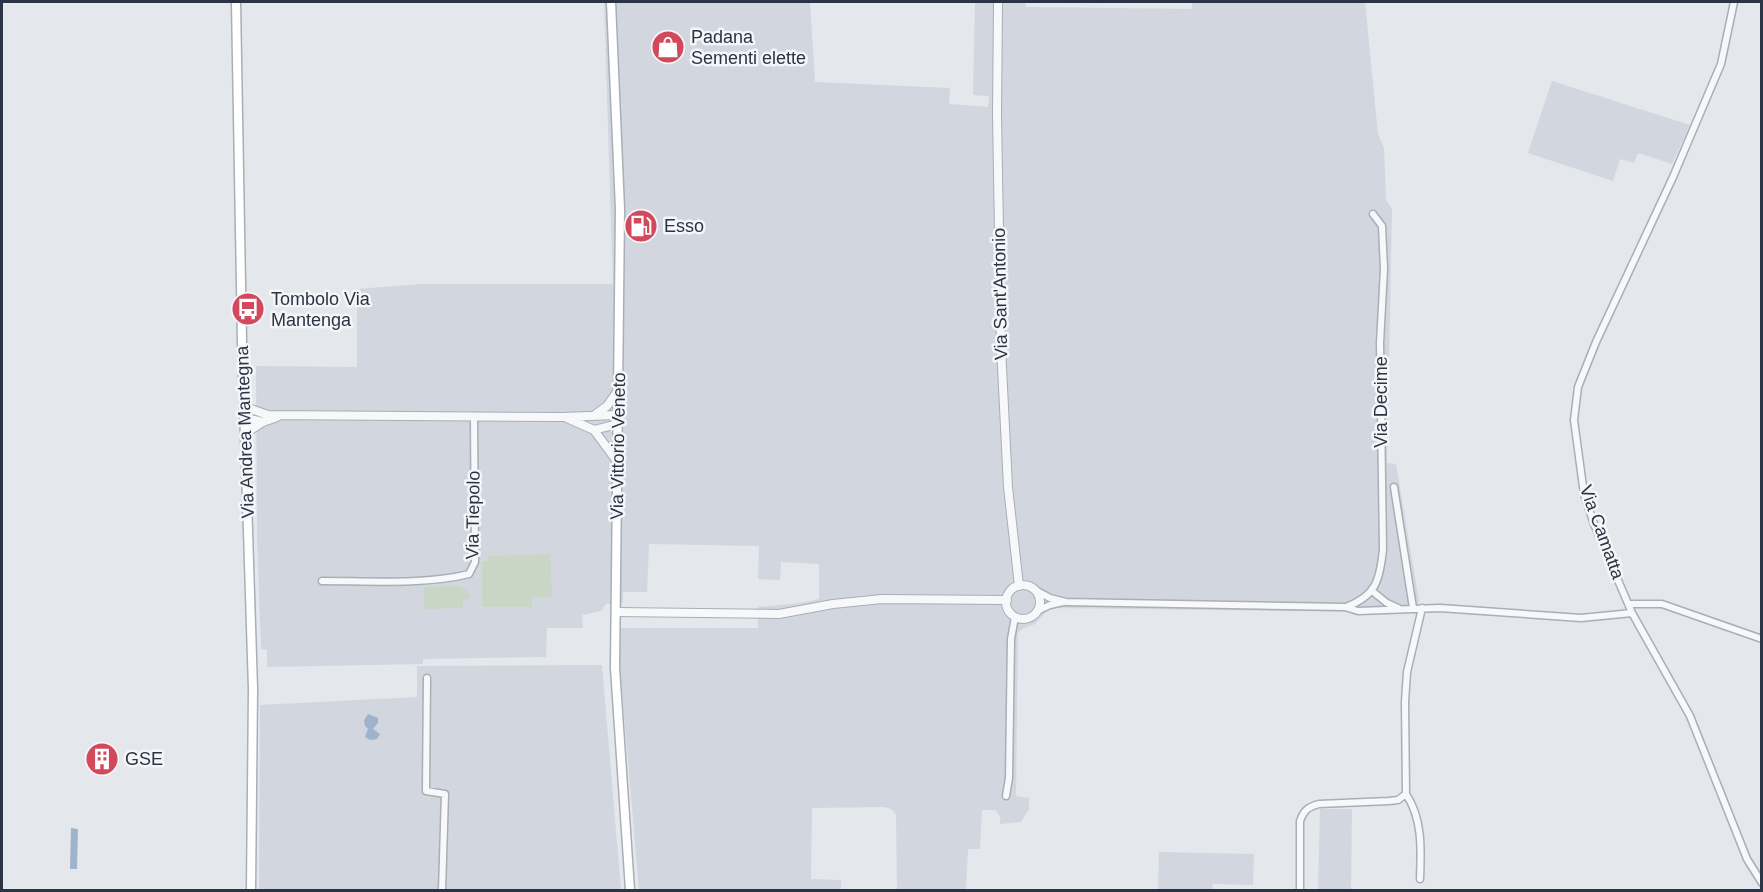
<svg xmlns="http://www.w3.org/2000/svg" width="1763" height="892" font-family="Helvetica,sans-serif">
<rect width="100%" height="100%" fill="#e4e7ec"/>
<path fill="#d2d6de" d="M604 2H810L815 82 950 88 949 104 988 107 989 96 973 95 975 2H1025L1026 7 1192 9V2H1365L1378 134 1384 148 1386 200 1392 209 1387 463 1396 464 1419 601 1417 610 1364 612 1055 608 1047 611 1035 624 1024 628 1018 632 1016 796 1029 798V809L1021 822 1000 824V817L996 810H982L980 849H968L966 890H897L896 815 891 809 884 807 812 808 811 879 841 880V890H639L619 656 620 628H758V607L801 603 819 599V564L781 562 780 580 758 579 759 546 649 544 647 592H623V603L606 604 601 611 582 615 583 628H547L546 657 423 659V664L267 667V650L261 649 257 534 256 366 357 367V289L422 284H613Z
M1552 81 1690 125 1672 164 1638 153 1634 163 1620 159 1613 181 1528 153Z
M602 665 621 890H259L260 705 417 697V666Z
M1320 809H1352L1351 890H1318Z
M1159 852 1254 854 1253 885 1213 884 1212 890H1158Z"/>
<path fill="#c9d6c5" d="M550 554 552 597H532V607H482V561H488L489 556Z
M459 586C464 588 470 592 469 599H463V608L424 609V587Z"/>
<path fill="#9fb4cc" d="M368 714 378 718V723L373 729 380 734 377 739 370 740 365 737 368 729 365 726 364 720Z
M71 828 78 829 77 869H70Z"/>
<g fill="none" stroke-linecap="round" stroke-linejoin="round">
<defs>
<path id="minor" d="M1734 2 1721 64 1673 177 1596 342 1578 387 1574 420 1584 494 1594 524 1632 613 1690 716 1747 859 1762 883
M1394 487 1413 608
M322 581C368 581 425 585 469 574L475 562 474 416
M1035 590 1050 598 1066 602 1345 607 1358 611 1440 608 1581 618 1632 613
M1372 591 1387 603 1398 608
M1630 604H1662L1762 639
M1346 607C1376 596 1380 580 1383 549L1380 343 1384 269 1382 226 1373 214
M1037 611 1050 605 1063 602
M427 678 426 791 445 794 442 890
M1406 794C1423 819 1421 851 1420 879
M1006 796 1009 778 1011 639 1015 617
M1300 890V821C1304 810 1308 807 1319 804L1389 801 1398 800 1406 794 1405 702 1407 672 1422 608"/>
<path id="tertiary" d="M998 2 997 115 1001 347 1008 487 1019 586
M245 407 268 415 562 417 617 415
M596 414 607 406 619 389
M246 418 263 422
M567 418 594 430 616 460
M594 430 617 424
M246 433 263 422 277 417
M1006 602a17 17 0 1 1 34 0a17 17 0 1 1-34 0Z
M616 612 779 614 833 604 882 599 1007 600"/>
<path id="secondary" d="M236 2 242 342 253 689 251 890
M611 2 620 209 615 668 630 890"/>
</defs>
<use href="#minor" stroke="#a9aeb7" stroke-width="9"/>
<use href="#tertiary" stroke="#a9aeb7" stroke-width="10"/>
<use href="#secondary" stroke="#a9aeb7" stroke-width="11"/>
<use href="#minor" stroke="#f7f8fa" stroke-width="6"/>
<use href="#tertiary" stroke="#f7f8fa" stroke-width="8"/>
<use href="#secondary" stroke="#fff" stroke-width="8"/>
</g>
<defs>
<symbol id="shop-disc" viewBox="-11 -11 22 22"><circle r="9.5" fill="#d1495b" stroke="#f4f6f9"/><path d="M-5-2.5h2.3a2.7 3.5 0 0 1 5.4 0H5L5.5 6h-11ZM-1.5-2.5h3a1.5 2.3 0 0 0-3 0Z" fill="#fff"/></symbol>
<symbol id="fuel-disc" viewBox="-11 -11 22 22"><circle r="9.5" fill="#d1495b" stroke="#f4f6f9"/><path d="M-5.5-6h7V0h2V4h1.3V-2.5L3-4.5l.8-.8L6-3V5H2.5V1h-1V6h-7ZM-4.2-4.7v3.2H.2V-4.7Z" fill="#fff"/></symbol>
<symbol id="bus-disc" viewBox="-11 -11 22 22"><circle r="9.5" fill="#d1495b" stroke="#f4f6f9"/><path d="M-5-6H5V4H4V6H2V4H-2V6H-4V4H-5ZM-3.5-4V0h7V-4ZM-3.5 1.2v1.5H-2V1.2ZM2 1.2v1.5H3.5V1.2Z" fill="#fff"/></symbol>
<symbol id="building-disc" viewBox="-11 -11 22 22"><circle r="9.5" fill="#d1495b" stroke="#f4f6f9"/><path d="M-4-6H4V6H1V3H-1V6H-4ZM-2.5-4.3h1.7v1.8h-1.7ZM.8-4.3h1.7v1.8H.8ZM-2.5-1h1.7V.8h-1.7ZM.8-1h1.7V.8H.8Z" fill="#fff"/></symbol>
</defs>
<g fill-rule="evenodd">
<use href="#shop-disc" x="649" y="28" width="38" height="38"/>
<use href="#fuel-disc" x="622" y="207" width="38" height="38"/>
<use href="#bus-disc" x="229" y="290" width="38" height="38"/>
<use href="#building-disc" x="83" y="740" width="38" height="38"/>
</g>
<g text-anchor="middle" dominant-baseline="central" stroke-width="5" stroke-linejoin="round" paint-order="stroke">
<g font-size="18" fill="#2b3445" stroke="#f4f6f9" text-anchor="start">
<text x="691" y="37">Padana<tspan x="691" dy="21">Sementi elette</tspan></text>
<text x="664" y="226">Esso</text>
<text x="271" y="299">Tombolo Via<tspan x="271" dy="21">Mantenga</tspan></text>
<text x="125" y="759">GSE</text>
</g>
<g font-size="18" fill="#2b3445" stroke="#f4f6f9">
<text transform="translate(1000 294) rotate(-91)">Via Sant'Antonio</text>
<text transform="translate(1381 402) rotate(-90)">Via Decime</text>
<text transform="translate(245 432) rotate(-92)">Via Andrea Mantegna</text>
<text transform="translate(618 446) rotate(-89)">Via Vittorio Veneto</text>
<text transform="translate(473 515) rotate(-89)">Via Tiepolo</text>
<text transform="translate(1602 532) rotate(70)">Via Camatta</text>
</g>
</g>
<rect width="1763" height="892" fill="none" stroke="#2b3445" stroke-width="6"/>
</svg>
